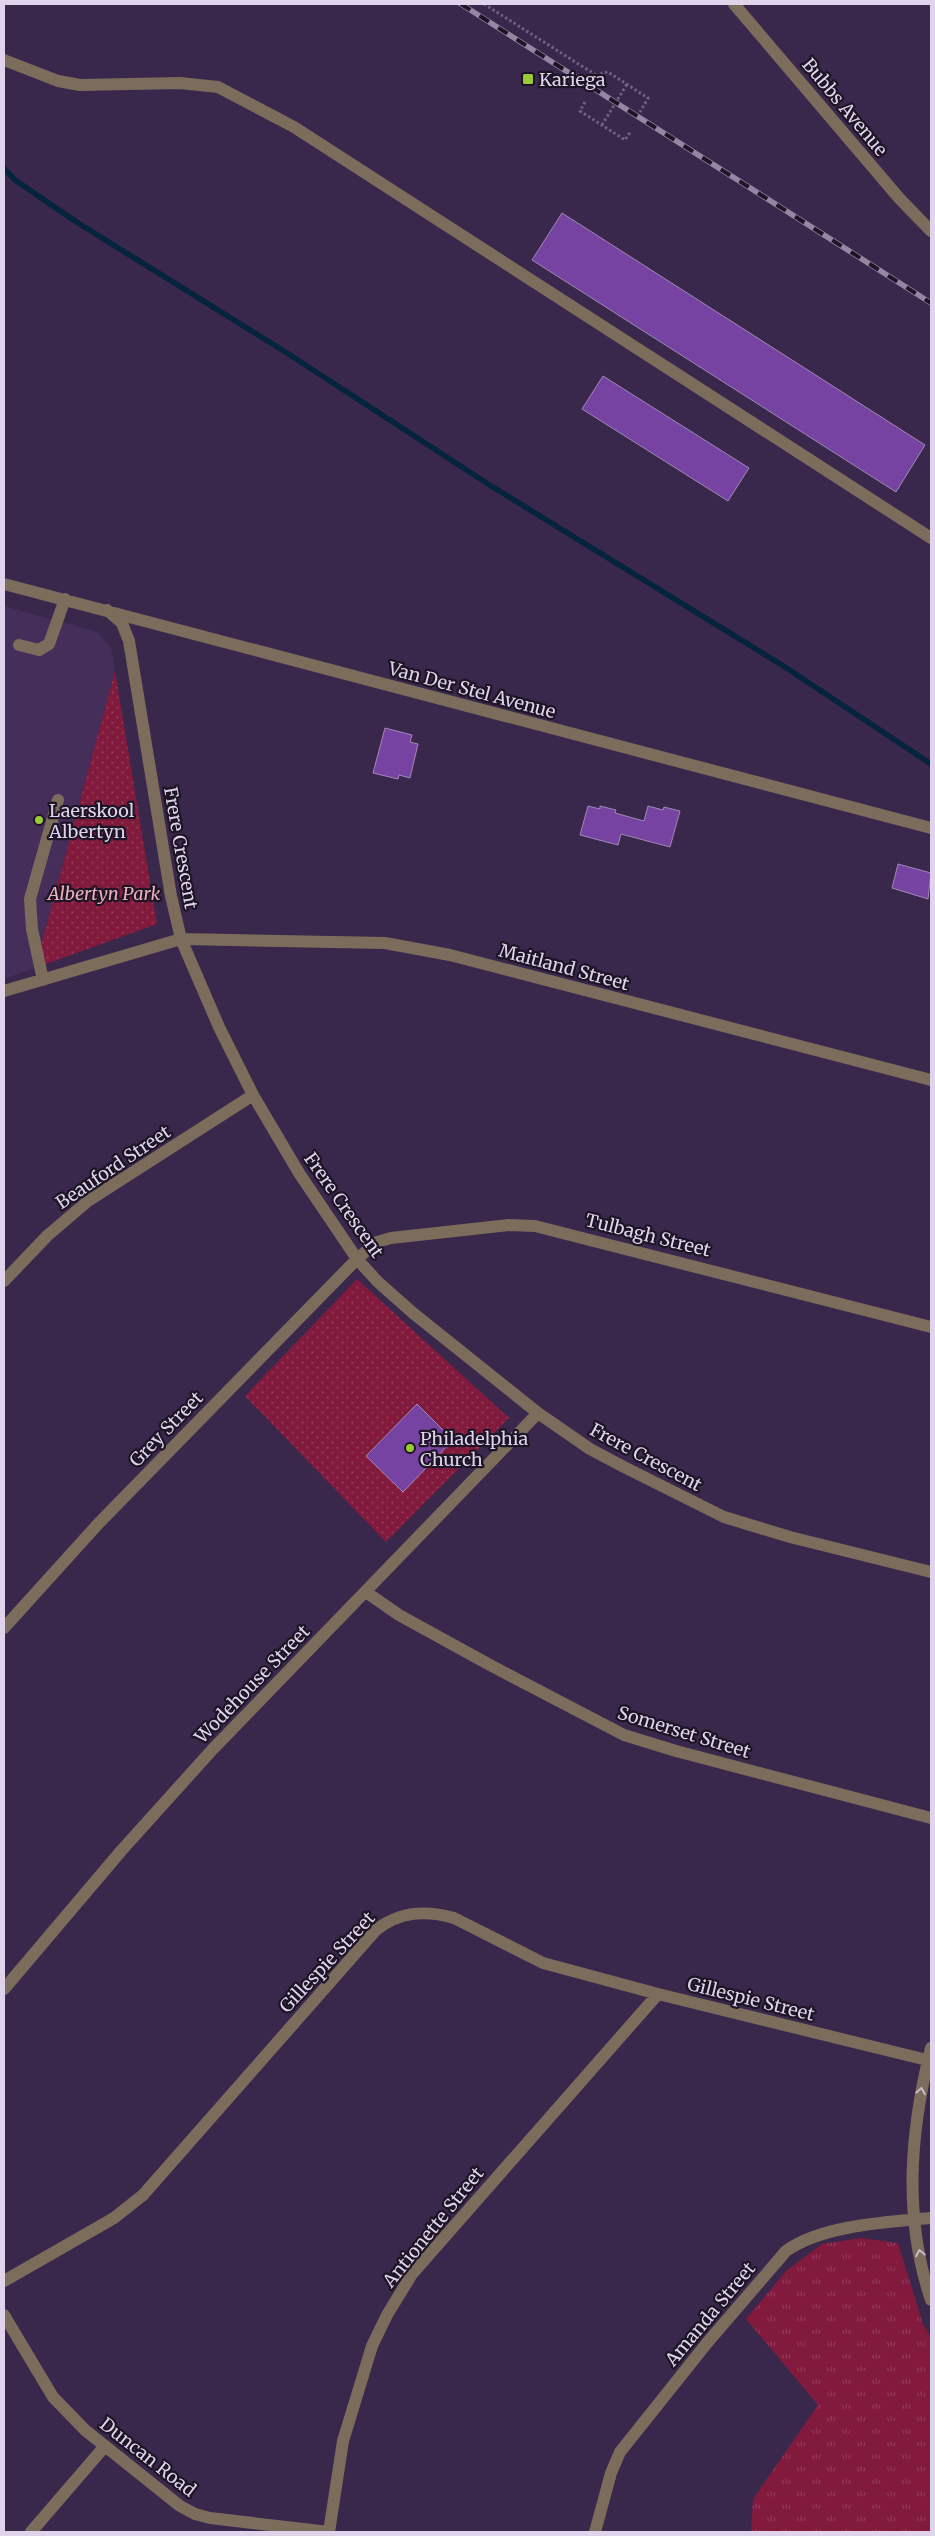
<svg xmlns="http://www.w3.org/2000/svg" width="935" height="2536" font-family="Merriweather,serif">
<defs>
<pattern id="grass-tufts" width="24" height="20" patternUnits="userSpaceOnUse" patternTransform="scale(1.25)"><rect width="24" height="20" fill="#811a3c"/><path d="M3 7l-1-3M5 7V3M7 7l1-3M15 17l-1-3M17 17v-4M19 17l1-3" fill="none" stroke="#923a58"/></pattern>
<pattern id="park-dots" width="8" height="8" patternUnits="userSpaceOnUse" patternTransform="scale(1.25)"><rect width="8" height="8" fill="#811a3c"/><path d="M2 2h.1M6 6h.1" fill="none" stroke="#923a58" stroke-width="1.8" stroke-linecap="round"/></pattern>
</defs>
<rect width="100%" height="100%" fill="#3a274c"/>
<path fill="#452f5a" d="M4 606 97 632 111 648 115 671 35 968 4 979Z"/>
<path fill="url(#grass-tufts)" d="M861 2238 898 2243 923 2324 931 2338V2532H751L753 2499 818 2405 746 2319 786 2271 822 2244Z"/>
<path fill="url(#park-dots)" d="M115 671 157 924 35 968Z
M357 1279 509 1418 386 1542 245 1396Z"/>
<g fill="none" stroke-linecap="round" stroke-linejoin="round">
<path stroke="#04243d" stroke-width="5.5" d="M4 168 15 180 75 221 287 353 488 484 785 667 931 764"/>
</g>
<path fill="#7743a2" stroke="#9f89b5" d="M562 213 925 445 896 492 532 260Z
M603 376 749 468 728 501 582 409Z
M385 728 412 735 410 742 418 744 410 778 399 775 398 779 373 773Z
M588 806 600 809V806L616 810 615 813 644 821 648 806 663 810 664 807 680 811 670 847 621 834 618 845 580 835Z
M898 864 931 873 928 899 892 888Z
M417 1404 453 1440 403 1492 366 1456Z"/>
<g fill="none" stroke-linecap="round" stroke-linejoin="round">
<path stroke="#706081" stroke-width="3" stroke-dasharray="2.5 2.5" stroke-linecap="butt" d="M484 4 599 77
M595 83 602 73 608 72 648 98 640 112
M585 102 580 111 625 140 631 131
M602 125 627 84"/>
<path stroke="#7b6c5c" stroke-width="12" d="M734 4 899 198 931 231
M4 60 58 81 80 85 180 83 218 87 294 127 931 538
M4 584 931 828
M107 610 122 623 129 641 171 896 181 939 219 1027 253 1095 299 1173 357 1259 378 1282 413 1313 538 1413 590 1449 624 1467 724 1517 790 1537 931 1572
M19 645 39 650 49 644 65 599
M43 980 32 929 30 899 58 800
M4 991 181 939 385 943 450 955 931 1080
M4 1281 47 1236 88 1201 253 1095
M366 1592 399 1615 490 1665 624 1735 676 1751 931 1818
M4 1628 98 1524 357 1259 377 1242 391 1238 509 1225 535 1226 931 1327
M4 1989 121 1851 212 1750 538 1413
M931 2048C910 2132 903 2216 931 2300
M4 2281 114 2218 143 2195 376 1930C400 1911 426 1910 454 1918L543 1963 658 1994 931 2061
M4 2315 53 2397 85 2430 180 2506 195 2514 210 2518 329 2532 343 2441 372 2346 387 2315 412 2274 658 1994
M31 2532 105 2446
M595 2532 611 2473 620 2452 707 2343 786 2251C822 2225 888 2222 931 2218"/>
<defs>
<path id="rail" d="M461 4 931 303"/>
</defs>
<use href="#rail" stroke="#9586a4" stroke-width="5.5"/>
<use href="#rail" stroke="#1d1525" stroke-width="4" stroke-dasharray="11" stroke-linecap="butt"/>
</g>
<defs><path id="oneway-chevron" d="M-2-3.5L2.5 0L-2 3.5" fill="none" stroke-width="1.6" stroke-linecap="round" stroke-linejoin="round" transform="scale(1.25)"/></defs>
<g stroke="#c6bac8">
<use href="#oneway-chevron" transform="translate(921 2091) rotate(-79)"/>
<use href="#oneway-chevron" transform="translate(920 2253) rotate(-101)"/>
</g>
<g fill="#98cb36" stroke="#1d1525" stroke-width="2">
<rect x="522" y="73" width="12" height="12" rx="2.5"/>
<circle cx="39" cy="820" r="5"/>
<circle cx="410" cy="1448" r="5"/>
</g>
<g text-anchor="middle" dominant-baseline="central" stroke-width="4.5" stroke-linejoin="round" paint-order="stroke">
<g font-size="18" fill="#dfd4ec" stroke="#1d1525" text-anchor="start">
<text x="539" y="79">Kariega</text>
<text x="49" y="810">Laerskool<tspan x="49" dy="21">Albertyn</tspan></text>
<text x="420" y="1438">Philadelphia<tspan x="420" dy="21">Church</tspan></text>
</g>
<g font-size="18" fill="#dfd4ec" stroke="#1d1525">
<text transform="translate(845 107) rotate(50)">Bubbs Avenue</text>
<text transform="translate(472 690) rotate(15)">Van Der Stel Avenue</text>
<text transform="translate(181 848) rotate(80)">Frere Crescent</text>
<text transform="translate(564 967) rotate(15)">Maitland Street</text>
<text transform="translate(113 1167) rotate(-34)">Beauford Street</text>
<text transform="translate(344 1205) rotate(55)">Frere Crescent</text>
<text transform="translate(648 1235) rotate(14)">Tulbagh Street</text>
<text transform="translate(166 1429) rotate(-46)">Grey Street</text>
<text transform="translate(646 1457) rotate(28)">Frere Crescent</text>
<text transform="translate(252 1684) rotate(-46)">Wodehouse Street</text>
<text transform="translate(684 1732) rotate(17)">Somerset Street</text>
<text transform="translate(327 1962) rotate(-47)">Gillespie Street</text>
<text transform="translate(751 1999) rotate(14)">Gillespie Street</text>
<text transform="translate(433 2227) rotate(-51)">Antionette Street</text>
<text transform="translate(710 2314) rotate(-50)">Amanda Street</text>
<text transform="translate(148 2457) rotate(38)">Duncan Road</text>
</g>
<g font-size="18" font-style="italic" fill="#eeb1bc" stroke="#1d1525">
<text x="104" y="893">Albertyn Park</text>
</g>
</g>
<rect width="935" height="2536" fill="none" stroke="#dfd4ec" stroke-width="10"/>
</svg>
